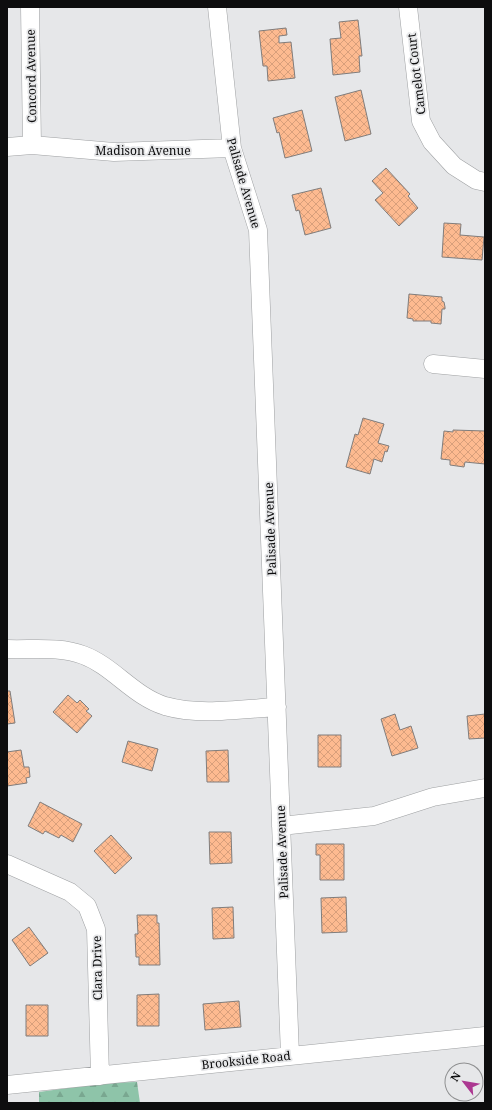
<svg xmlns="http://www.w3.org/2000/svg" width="492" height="1110" font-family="'Noto Serif',serif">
<defs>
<pattern id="forest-firs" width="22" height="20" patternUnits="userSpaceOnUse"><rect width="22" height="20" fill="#8ec4a9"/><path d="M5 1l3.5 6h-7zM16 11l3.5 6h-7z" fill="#79a790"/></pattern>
<pattern id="building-cross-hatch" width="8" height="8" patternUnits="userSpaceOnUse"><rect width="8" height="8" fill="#fdba90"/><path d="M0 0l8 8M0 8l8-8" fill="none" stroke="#d89f7b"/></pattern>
</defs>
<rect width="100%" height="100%" fill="#e6e7e9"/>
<path fill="url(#forest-firs)" d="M137 1082 140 1103H39V1092L104 1083Z"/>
<path fill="url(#building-cross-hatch)" stroke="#807d7c" d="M358 20 362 56H359L360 72 333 75 330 39 341 38 339 22Z
M286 28 287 35 279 36V43L291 42 295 78 268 81 267 66H263L259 31Z
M361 90 371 134 345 141 335 97Z
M302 110 312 151 285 158 279 132 277 133 273 118Z
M386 168 410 194 408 196 418 208 399 226 375 200 383 193 372 181Z
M321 188 331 228 305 235 299 210 296 211 292 195Z
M444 223 461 224 460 235 484 237 482 260 442 257Z
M409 294 442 297V301L444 302 445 307V309H442L441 324 431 323V321H413V319L407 318Z
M363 418 384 424 378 443 389 446 387 452 385 451 382 462 374 459 370 474 346 467 355 434 358 435Z
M453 430 485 431V464L465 462 464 467 450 465V460L441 459 444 431 453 432Z
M7 691H10L15 723 7 724Z
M68 695 77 703 80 700 89 709 86 711 92 716 77 733 53 712Z
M395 714 400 730 411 726 418 748 392 756 381 719Z
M485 714V738L469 739 467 716Z
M318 735H341V767H318Z
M128 741 158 749 152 771 122 762Z
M21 750 24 767H29L30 777 26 778 27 783 7 786V752Z
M228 750 229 782H207L206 751Z
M40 802 82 824 73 842 61 835 59 838 45 831 43 834 28 826Z
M209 832H231L232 863 210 864Z
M111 835 132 858 115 874 94 851Z
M316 844H344V880H320V855H316Z
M346 897 347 932 322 933 321 898Z
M233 907 234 938 213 939 212 908Z
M137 915H157V923H159L160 965H139V957H136L135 934H138Z
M29 927 48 953 30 966 12 940Z
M159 994V1026H137V995Z
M239 1001 241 1027 205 1030 203 1004Z
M26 1005H48V1036H26Z"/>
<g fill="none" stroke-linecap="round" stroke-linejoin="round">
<defs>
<path id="minor" d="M30 7 32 145
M217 7 232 148 258 230 290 1055
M408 7 421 121 432 142 454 166 476 180 485 182
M7 147 32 145 114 152 232 148
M433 364 485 369
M7 649C31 650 60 646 83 655 113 666 133 696 165 706 200 716 241 709 277 707
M281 826 374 816 433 797 485 788
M7 864 70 892 87 906 96 929 100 1076
M7 1085 485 1036"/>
</defs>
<use href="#minor" stroke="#9ea0a2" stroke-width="19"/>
<use href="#minor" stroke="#fff" stroke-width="18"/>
</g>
<g text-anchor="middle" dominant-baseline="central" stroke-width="3.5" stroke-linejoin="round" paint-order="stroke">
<g font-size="12" fill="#0d0d0e" stroke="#e6e7e9">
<text transform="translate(416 74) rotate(-97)">Camelot Court</text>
<text transform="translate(31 76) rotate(-91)">Concord Avenue</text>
<text x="143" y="150">Madison Avenue</text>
<text transform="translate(244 183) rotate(74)">Palisade Avenue</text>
<text transform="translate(270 529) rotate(-92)">Palisade Avenue</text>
<text transform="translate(282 852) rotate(-92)">Palisade Avenue</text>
<text transform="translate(97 968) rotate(-91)">Clara Drive</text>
<text transform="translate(246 1060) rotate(-6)">Brookside Road</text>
</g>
</g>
<rect width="492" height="1110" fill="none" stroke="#0d0d0e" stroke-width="16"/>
<g transform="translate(464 1082) rotate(301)"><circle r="19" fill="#e6e7e9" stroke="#8f9091"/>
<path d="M0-3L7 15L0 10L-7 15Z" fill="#ac3891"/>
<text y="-6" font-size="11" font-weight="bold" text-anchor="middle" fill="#0d0d0e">N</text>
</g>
</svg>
